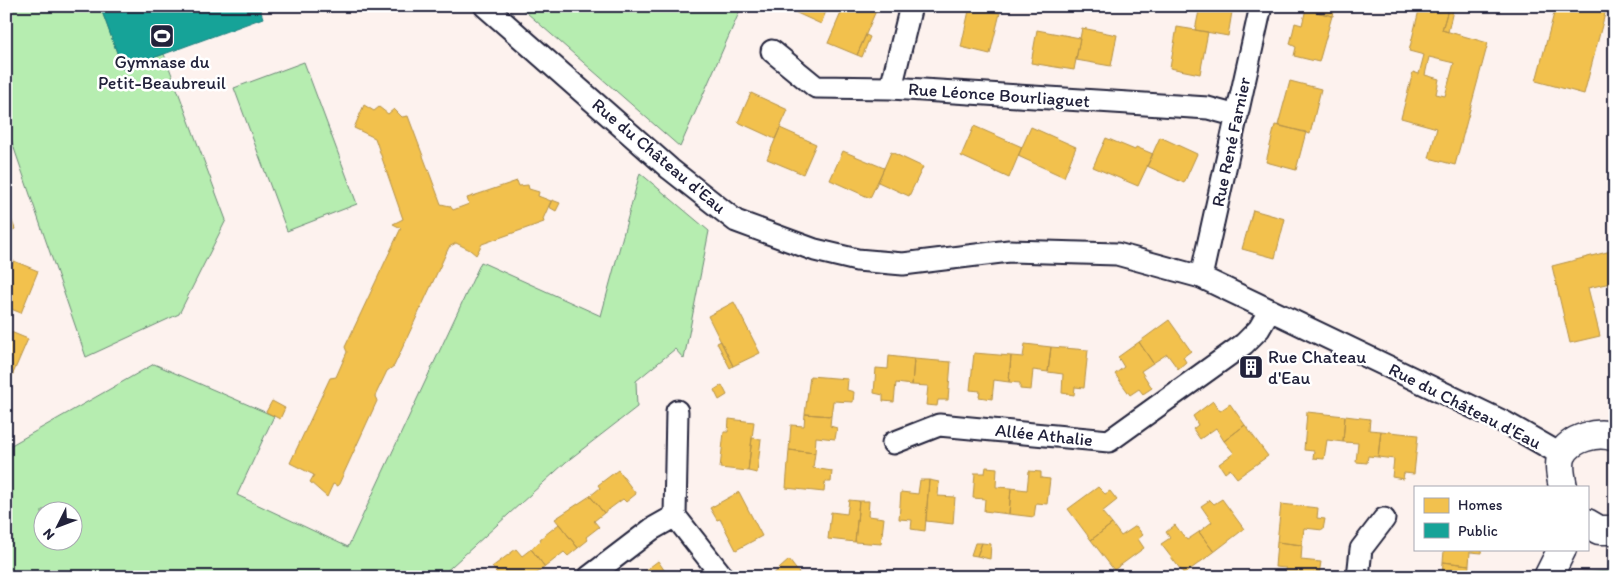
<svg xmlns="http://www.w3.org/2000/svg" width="1621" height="583" font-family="Itim,sans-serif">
<rect width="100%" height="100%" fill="#fdf2ee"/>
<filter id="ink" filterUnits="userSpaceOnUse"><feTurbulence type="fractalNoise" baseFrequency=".02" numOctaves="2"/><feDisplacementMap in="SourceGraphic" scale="10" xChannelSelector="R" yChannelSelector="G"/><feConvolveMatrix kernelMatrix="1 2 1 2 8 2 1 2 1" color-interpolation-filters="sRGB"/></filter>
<g filter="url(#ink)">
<path fill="#b6edb0" stroke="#6c8876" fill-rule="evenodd" d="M6 6H100L123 69 164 54 226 220 179 314 86 357 6 125Z
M519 6H742L680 147Z
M304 62 357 204 287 231 234 88Z
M640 173 709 231 684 359 675 349 636 381 637 407 566 462 440 577H17L6 567V448L154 364 274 416 237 495 348 547 481 262 601 316ZM42 510H72V540H42Z
M1610 571 1615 574V577H1579L1582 573Z"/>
<path fill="#f2c14e" stroke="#b49148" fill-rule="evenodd" d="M791 6H828L821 24 790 10Z
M844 6H878L857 55 828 43Z
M970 6 1000 13 990 54 961 47Z
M1200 6H1233L1228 36 1195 30Z
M1304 6H1335L1333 16 1303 9Z
M1420 6H1449L1442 30 1488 43 1455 165 1429 158 1437 128 1401 118 1413 72 1419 74 1424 55 1409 51ZM1429 57 1454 63 1445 96 1436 94 1439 79 1425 75Z
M1449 6H1454L1448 32 1442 30Z
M1556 6H1607L1584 94 1536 81Z
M1306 9 1332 16 1319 62 1294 56 1296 47 1290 44 1295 23 1302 25Z
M1177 27 1208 32 1200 74 1170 68Z
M1082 28 1117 35 1111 66 1076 60Z
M1037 30 1080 38 1074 70 1031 63Z
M866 35 870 37 862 57 857 55Z
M1290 81 1321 89 1310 134 1278 125Z
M751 93 788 110 775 139 738 122Z
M364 105 374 111 379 107 388 114 394 109 402 117 408 116 441 204 450 206 453 210 469 204 467 198 517 181 519 186 528 185 529 189 539 192 538 196 551 201 543 219 544 222 482 244 476 255 470 250 456 243 449 247 394 366 387 371 375 396 377 401 338 486 333 484 327 497 310 482 314 475 290 463 330 378 336 377 347 352 345 347 401 228 393 224 403 219 375 138 354 128Z
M1275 125 1306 132 1296 170 1266 162Z
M974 126 1022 147 1009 178 961 156Z
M1031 127 1076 147 1064 177 1018 156Z
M780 128 816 144 803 174 767 159Z
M1160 137 1197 154 1184 183 1147 166Z
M1106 138 1135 150 1136 147 1153 154 1138 186 1093 167Z
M843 151 884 168 870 198 830 180Z
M891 152 923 167 909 196 878 182Z
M552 200 560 203 556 211 549 207Z
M6 205 15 229 6 233Z
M1253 210 1285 219 1275 258 1242 249Z
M1615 250V282L1588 288 1600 336 1570 343 1552 266Z
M14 261 38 271 21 313 6 307V278Z
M734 302 760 353 733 366 708 316Z
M1169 320 1191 351 1183 357 1186 362 1178 369 1167 354 1153 363 1139 342Z
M6 330 28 339 12 376 6 373Z
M721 341 733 366 730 368 717 343Z
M1139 342 1153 363 1141 371 1152 388 1143 394 1139 389 1130 395 1115 374 1124 367 1118 357Z
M1025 344 1051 347 1048 372 1033 370 1031 390 1020 389V383L1009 382 1011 356 1023 357Z
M1051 347 1088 350 1084 388 1075 387 1074 395 1062 393 1063 374 1048 372Z
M974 353 1011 356 1009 382 994 380 992 399 979 397 980 391 970 390Z
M889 356 914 359 912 385 896 383 894 402 883 401V395L874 393 876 368 888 369Z
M1253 358 1260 368 1251 376 1242 366Z
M914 359 951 362 948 400H938L937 406 926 405 928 386 912 385Z
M810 376 848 379 847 390 854 392 853 402 833 401 831 416 805 414Z
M722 385 727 395 719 400 714 390Z
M272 401 285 408 280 419 266 412Z
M1213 401 1220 411 1230 404 1245 425 1224 441 1216 428 1200 439 1193 429 1198 425 1193 416Z
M1307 412 1345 416 1343 442 1327 440 1324 459 1313 458 1314 451 1304 450Z
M805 414 831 416 830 426 837 428 835 439 816 437 815 453 789 450 791 425 804 426Z
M1345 416 1370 419 1369 430 1381 431 1378 457 1368 456 1367 463 1356 462 1358 443 1343 442Z
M729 419 754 422 748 471 720 468 724 432H728Z
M1245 425 1268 456 1237 478 1230 469 1225 473 1219 464 1234 453 1224 441Z
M1381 431 1418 435 1414 474 1404 473 1403 479 1392 477 1394 459 1378 457Z
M752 438 761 439 757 473 748 471Z
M789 450 815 453 813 468 832 471 831 482H825L824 492 786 488Z
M986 467 997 468 996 487 1011 488 1009 514 984 511 985 499 973 498 975 473H985Z
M618 470 636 494 626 502 623 499 604 513 590 496 600 488 598 485Z
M1029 471 1041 472V478L1050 479 1047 504 1036 503 1034 517 1009 514 1011 488 1027 490Z
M920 480H929L925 531 911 529 912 520 899 519 901 492 918 494Z
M929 480 939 482 938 496 955 497 953 524 926 521Z
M1098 487 1105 494 1110 491 1117 500 1102 512 1112 524 1091 540 1068 509Z
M739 492 762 536 736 550 720 519 717 520 710 508Z
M590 496 604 513 594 521 599 527 586 537 588 540 578 548 555 519Z
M1222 499 1244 529 1214 552 1199 532 1212 522 1201 506 1210 500 1214 504Z
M849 500 859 501 855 542 828 539 831 512 847 514Z
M859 501H869L868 516 884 518 881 544 855 542Z
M1281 504 1318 508 1317 518 1325 519 1323 530 1304 528 1302 545 1277 542Z
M559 524 578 548 568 556 564 552 545 567 531 549 541 541 540 539Z
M1112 524 1121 536 1136 526 1143 535 1138 539 1144 548 1114 570 1091 540Z
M1175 525 1187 540 1199 532 1214 552 1184 574 1161 544 1170 538 1166 532Z
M1277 542 1302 545 1301 560 1321 562 1319 574 1313 573 1312 577H1286V568L1275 567Z
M975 543H982L977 556 971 555Z
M982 543 991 544 990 559 977 556Z
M516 549 522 556 531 549 545 567 532 577H500L492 567Z
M1438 549H1482V553L1470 552 1469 565 1443 562 1444 551Z
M789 560 802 577H770Z
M658 561 669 577H645L642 573Z
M1443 562 1469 565 1468 577H1442Z"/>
<path fill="#17a398" stroke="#1a7c7c" d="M100 6H259L263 18 123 69Z"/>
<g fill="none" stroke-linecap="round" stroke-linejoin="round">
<defs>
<path id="minor" d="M485 6 670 169 736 221 815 250 857 260 903 264 1009 251 1117 254 1201 277 1506 423 1562 455
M772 51 816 87 891 88 1208 108 1237 116
M891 88 911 6
M1201 277 1261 6
M893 443 939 425 1109 441 1244 344 1259 329 1270 310
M675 516 677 411
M589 577 652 529 675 516 723 577
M1358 577 1361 549 1384 519"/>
<path id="tertiary" d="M1563 487C1561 477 1558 464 1562 455 1571 437 1598 431 1615 437
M1587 523 1599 530H1615
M1548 577 1562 549"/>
</defs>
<use href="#minor" stroke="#22223b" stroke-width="25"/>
<use href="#tertiary" stroke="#22223b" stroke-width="31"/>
<use href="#minor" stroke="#fff" stroke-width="21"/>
<use href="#tertiary" stroke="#fff" stroke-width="28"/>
</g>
</g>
<defs>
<symbol id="stadium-square" viewBox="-11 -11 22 22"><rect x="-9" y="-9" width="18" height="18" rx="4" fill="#22223b" stroke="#fff"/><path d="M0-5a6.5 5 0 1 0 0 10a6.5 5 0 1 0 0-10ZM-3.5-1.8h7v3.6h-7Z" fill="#fff"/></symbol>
<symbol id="building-square" viewBox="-11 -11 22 22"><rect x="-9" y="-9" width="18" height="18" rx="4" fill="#22223b" stroke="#fff"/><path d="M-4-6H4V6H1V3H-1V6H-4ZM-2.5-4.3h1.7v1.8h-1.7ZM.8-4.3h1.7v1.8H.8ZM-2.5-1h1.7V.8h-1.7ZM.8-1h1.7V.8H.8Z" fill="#fff"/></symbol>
</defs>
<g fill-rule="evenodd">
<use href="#stadium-square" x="148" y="22" width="28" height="28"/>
<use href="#building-square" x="1237" y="353" width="28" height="28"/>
</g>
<g text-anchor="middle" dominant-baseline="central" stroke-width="5" stroke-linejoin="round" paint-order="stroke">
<g font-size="18" fill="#22223b" stroke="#fff">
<text x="162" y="62">Gymnase du<tspan x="162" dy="21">Petit-Beaubreuil</tspan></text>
<text x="1268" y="357" text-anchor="start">Rue Chateau<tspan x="1268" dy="21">d'Eau</tspan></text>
</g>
<g font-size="18" fill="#22223b" stroke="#fff">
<text transform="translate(999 95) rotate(4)">Rue Léonce Bourliaguet</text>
<text transform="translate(1231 142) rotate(-78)">Rue René Farnier</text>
<text transform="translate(659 156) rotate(40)">Rue du Château d'Eau</text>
<text transform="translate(1465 406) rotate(27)">Rue du Château d'Eau</text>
<text transform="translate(1044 435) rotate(6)">Allée Athalie</text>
</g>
</g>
<rect width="1621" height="583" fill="none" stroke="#fff" stroke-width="25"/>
<rect x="12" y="12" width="1596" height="558" fill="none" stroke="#22223b" stroke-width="2" filter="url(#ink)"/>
<rect x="1414" y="486" width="175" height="65" fill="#ffffff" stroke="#a7a7b1"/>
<rect x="1424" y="498" width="25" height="15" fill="#f2c14e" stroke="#a7a7b1"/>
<text x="1458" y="510" font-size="15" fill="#22223b">Homes</text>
<rect x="1424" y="523" width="25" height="15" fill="#17a398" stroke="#a7a7b1"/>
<text x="1458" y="536" font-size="15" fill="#22223b">Public</text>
<g transform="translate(58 526) rotate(228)"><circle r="24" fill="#ffffff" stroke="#a7a7b1"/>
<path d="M0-4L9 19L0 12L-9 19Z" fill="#22223b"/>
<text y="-8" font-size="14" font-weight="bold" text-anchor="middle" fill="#22223b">N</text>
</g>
</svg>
